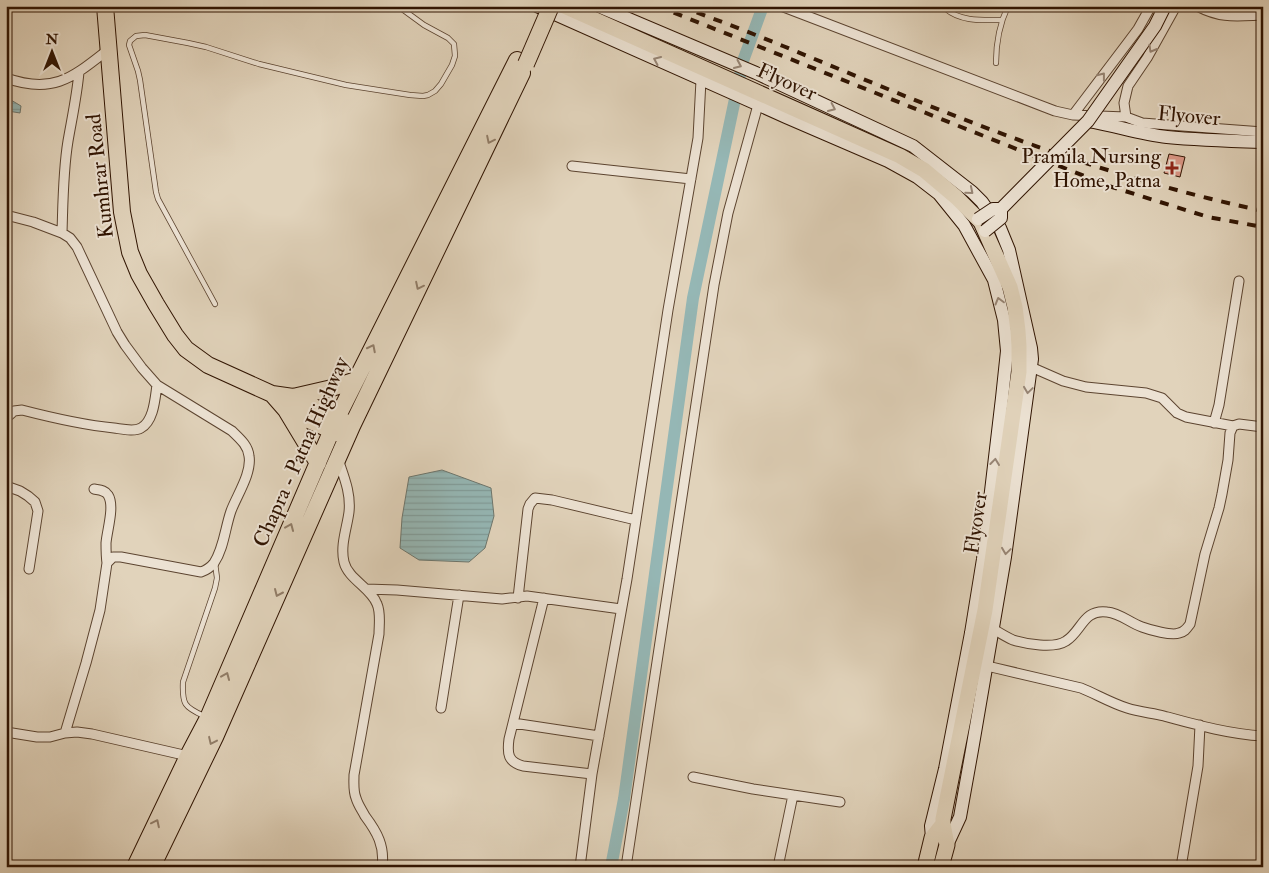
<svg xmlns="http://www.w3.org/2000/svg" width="1269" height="873" font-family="'IM FELL Double Pica',serif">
<defs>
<pattern id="water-rules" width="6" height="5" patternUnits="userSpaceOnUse" patternTransform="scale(1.25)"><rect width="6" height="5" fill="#95b7b5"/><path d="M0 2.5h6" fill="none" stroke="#819c9a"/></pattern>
</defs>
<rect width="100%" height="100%" fill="#e1d3bb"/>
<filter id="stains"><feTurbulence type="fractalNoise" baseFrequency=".004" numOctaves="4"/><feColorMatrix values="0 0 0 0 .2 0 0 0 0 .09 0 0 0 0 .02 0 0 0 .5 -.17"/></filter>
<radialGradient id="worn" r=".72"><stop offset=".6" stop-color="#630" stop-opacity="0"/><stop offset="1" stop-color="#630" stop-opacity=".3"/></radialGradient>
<path fill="url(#water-rules)" stroke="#6d766d" d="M6 97 21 106 20 113 8 111 6 114Z
M442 470 491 488 494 516 485 548 469 562 419 560 400 548 402 518 409 477Z"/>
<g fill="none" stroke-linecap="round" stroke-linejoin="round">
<path stroke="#95b7b5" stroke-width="12" d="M611 867 624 799 693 298 743 61 763 6"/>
</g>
<path fill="#dd9888" stroke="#301402" d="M1169 154 1185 157 1180 177 1164 173Z"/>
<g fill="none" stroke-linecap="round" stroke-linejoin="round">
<defs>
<path id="lane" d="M946 6V9C961 22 984 20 1002 20
M996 63C996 43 999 25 1008 6
M215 304 158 199 156 192 140 80 138 71 129 45 130 41 136 36 145 35 188 43 206 47 259 64 346 85 410 95 423 96 428 95 435 91 441 84 452 65 455 56 454 44 448 38 424 25 398 6
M204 716C184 707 182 704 183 682L215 588 217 578 215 563"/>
<path id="street" d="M781 6 1055 111 1073 115 1126 117 1142 123 1263 132
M1197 6C1222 19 1236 16 1263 15
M6 78C54 95 73 77 109 49
M1073 115 1129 41 1138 29 1151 6
M1126 117 1124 103 1128 86 1147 58 1176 6
M572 166 691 179
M6 215 33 222 62 233 70 238 77 247 117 332 125 345 142 368 157 385 232 431C239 438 248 445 249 456 252 473 237 495 231 511 225 528 224 548 214 563 210 568 207 570 201 572L121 557H113L107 563 100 610 86 663 65 733 77 732 92 734 188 756
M62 233C63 202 63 171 68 141 72 118 77 95 79 72
M1031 367 1063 381 1086 387 1146 393 1162 398 1177 413 1186 417 1233 426
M6 418 14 411 22 410C53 418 83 425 114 428 122 429 134 432 141 428 154 421 155 398 157 385
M1214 423 1219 405 1239 281
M338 459C344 477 351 493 349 512 347 528 340 545 344 562 348 579 371 588 377 604 381 613 379 624 379 634L354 775C354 782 353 791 356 798 358 805 362 810 365 816 377 832 385 846 382 867
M6 486 20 491 28 496 35 502 38 511 29 569
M94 489C99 490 105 490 108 495 115 506 107 530 106 543 106 550 106 556 107 563
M366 589 397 590 502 599 527 596 621 609
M518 598 528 509 530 504 535 498 552 500 636 520
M544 598 509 739C507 754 508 762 523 766L592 774
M993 629C1000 633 1006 637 1013 640 1026 644 1054 649 1066 641 1082 631 1083 609 1107 612 1120 613 1130 623 1142 627 1150 630 1172 636 1179 633 1185 632 1187 628 1190 624L1205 554 1219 508 1222 494 1228 460 1230 433 1233 426 1239 424 1263 427
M987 666 1081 688C1096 694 1111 703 1127 708 1139 712 1152 713 1164 716 1197 725 1229 734 1263 736
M441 708 459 595
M513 723 599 736
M6 732 37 737H50L65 733
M693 777 753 789 840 802
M580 867 592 774 627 579 668 310 698 138 701 80
M626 867 714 285 728 213 758 105
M778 867 793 795
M1181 867 1198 766 1200 725"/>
<path id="secondary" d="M537 6 786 117 888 161 917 177 939 194 964 225 994 280 1004 320 1007 351 1002 398 983 559 971 633 945 769 931 826 932 838
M598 6 756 73 913 146 972 192 982 202 1000 228 1009 250 1031 348 1032 359 1005 557 972 750 960 817 947 845
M1088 121C1114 125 1140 134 1167 137 1198 140 1231 141 1263 142"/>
<path id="primary" d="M564 6 900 156 924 170 956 197 981 222 1010 287 1015 307 1018 331 1019 346V372L985 610 943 819V824L947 845 941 867
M925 867 932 838 943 824"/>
<path id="highway" d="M105 6 122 212 130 252 139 274 156 304 175 335 186 349 208 365 272 394 293 397 347 423
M272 394 286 410 342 435
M293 397 332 388 356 380
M286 410 318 463
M135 867 188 756 208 718 337 418 517 60
M152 867 215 737 352 426 522 73"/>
</defs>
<use href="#lane" stroke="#5c4430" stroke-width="6"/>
<use href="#street" stroke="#5c4430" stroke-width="11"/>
<use href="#secondary" stroke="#301402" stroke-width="14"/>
<use href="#primary" stroke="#301402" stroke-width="17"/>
<use href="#highway" stroke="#301402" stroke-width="18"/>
<use href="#lane" stroke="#ece2d3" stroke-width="4.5"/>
<use href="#street" stroke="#ece2d3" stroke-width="9"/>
<use href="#secondary" stroke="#ece2d3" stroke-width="12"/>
<use href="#primary" stroke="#e1d3bb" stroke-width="15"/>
<use href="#highway" stroke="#e1d3bb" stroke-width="16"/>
<path stroke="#301402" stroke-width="4" stroke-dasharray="9 9" stroke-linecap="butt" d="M657 6 1112 187 1208 217 1263 227
M680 6C714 19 749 32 783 46 861 78 939 111 1019 140 1098 169 1180 193 1263 211"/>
<defs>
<path id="secondary-bridge" d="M978 219 993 209H1001
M985 231 1001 218V209L1088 121 1155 26 1165 6"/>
<path id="highway-bridge" d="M526 64 551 6"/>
</defs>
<use href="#secondary-bridge" stroke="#301402" stroke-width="14" stroke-linecap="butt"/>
<use href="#highway-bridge" stroke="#301402" stroke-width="18" stroke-linecap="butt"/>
<use href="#secondary-bridge" stroke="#ece2d3" stroke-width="12"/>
<use href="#highway-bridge" stroke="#e1d3bb" stroke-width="16"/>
</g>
<defs><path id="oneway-chevron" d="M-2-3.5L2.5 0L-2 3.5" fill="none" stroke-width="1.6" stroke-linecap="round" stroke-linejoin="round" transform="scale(1.25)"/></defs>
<g stroke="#978575">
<use href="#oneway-chevron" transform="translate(1152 49) rotate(120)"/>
<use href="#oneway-chevron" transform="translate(657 60) rotate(-156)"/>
<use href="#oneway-chevron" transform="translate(738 65) rotate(24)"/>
<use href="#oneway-chevron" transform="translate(1102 76) rotate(-52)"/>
<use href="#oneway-chevron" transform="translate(832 108) rotate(25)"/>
<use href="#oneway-chevron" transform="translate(970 191) rotate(40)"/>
<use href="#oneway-chevron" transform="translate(999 301) rotate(-105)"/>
<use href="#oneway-chevron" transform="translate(1028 390) rotate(98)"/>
<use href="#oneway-chevron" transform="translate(995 462) rotate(-83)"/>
<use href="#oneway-chevron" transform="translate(1006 551) rotate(98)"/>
</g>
<g stroke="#917d68">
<use href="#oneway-chevron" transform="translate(490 140) rotate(116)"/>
<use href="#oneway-chevron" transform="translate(419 286) rotate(116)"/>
<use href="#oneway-chevron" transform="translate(372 348) rotate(-63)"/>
<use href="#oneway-chevron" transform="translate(290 527) rotate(-67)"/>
<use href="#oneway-chevron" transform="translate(278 593) rotate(114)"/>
<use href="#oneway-chevron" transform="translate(226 676) rotate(-67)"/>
<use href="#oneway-chevron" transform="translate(212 741) rotate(115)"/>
<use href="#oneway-chevron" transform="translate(156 823) rotate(-64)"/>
</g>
<path fill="#8f2418" stroke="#ece2d3" stroke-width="2" d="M1169.5 160.5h5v5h5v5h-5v5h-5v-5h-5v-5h5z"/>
<g text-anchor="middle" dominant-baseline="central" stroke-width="4" stroke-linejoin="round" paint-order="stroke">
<g font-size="21" fill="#301402" stroke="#ece2d3">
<text transform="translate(787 82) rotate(24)">Flyover</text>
<text transform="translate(1189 116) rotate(5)">Flyover</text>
<text transform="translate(100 176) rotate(-96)">Kumhrar Road</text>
<text transform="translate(301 452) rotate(-66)">Chapra - Patna Highway</text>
<text transform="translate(976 523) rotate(-82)">Flyover</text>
</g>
<g font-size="21" fill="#301402" stroke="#ece2d3" text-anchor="end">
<text x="1161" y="156">Pramila Nursing<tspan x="1161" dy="24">Home, Patna</tspan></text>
</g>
</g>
<rect width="1269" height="873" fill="none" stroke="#e1d3bb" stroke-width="25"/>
<rect x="8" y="8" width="1254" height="858" fill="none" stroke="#301402" stroke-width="2.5"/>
<rect x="12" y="12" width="1244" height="848" fill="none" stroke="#301402"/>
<g transform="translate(52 52)" stroke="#ece2d3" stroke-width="4" paint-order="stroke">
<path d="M0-4L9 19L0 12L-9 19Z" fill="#301402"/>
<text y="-8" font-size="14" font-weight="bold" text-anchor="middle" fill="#301402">N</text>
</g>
<rect width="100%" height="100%" filter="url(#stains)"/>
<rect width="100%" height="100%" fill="url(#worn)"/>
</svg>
